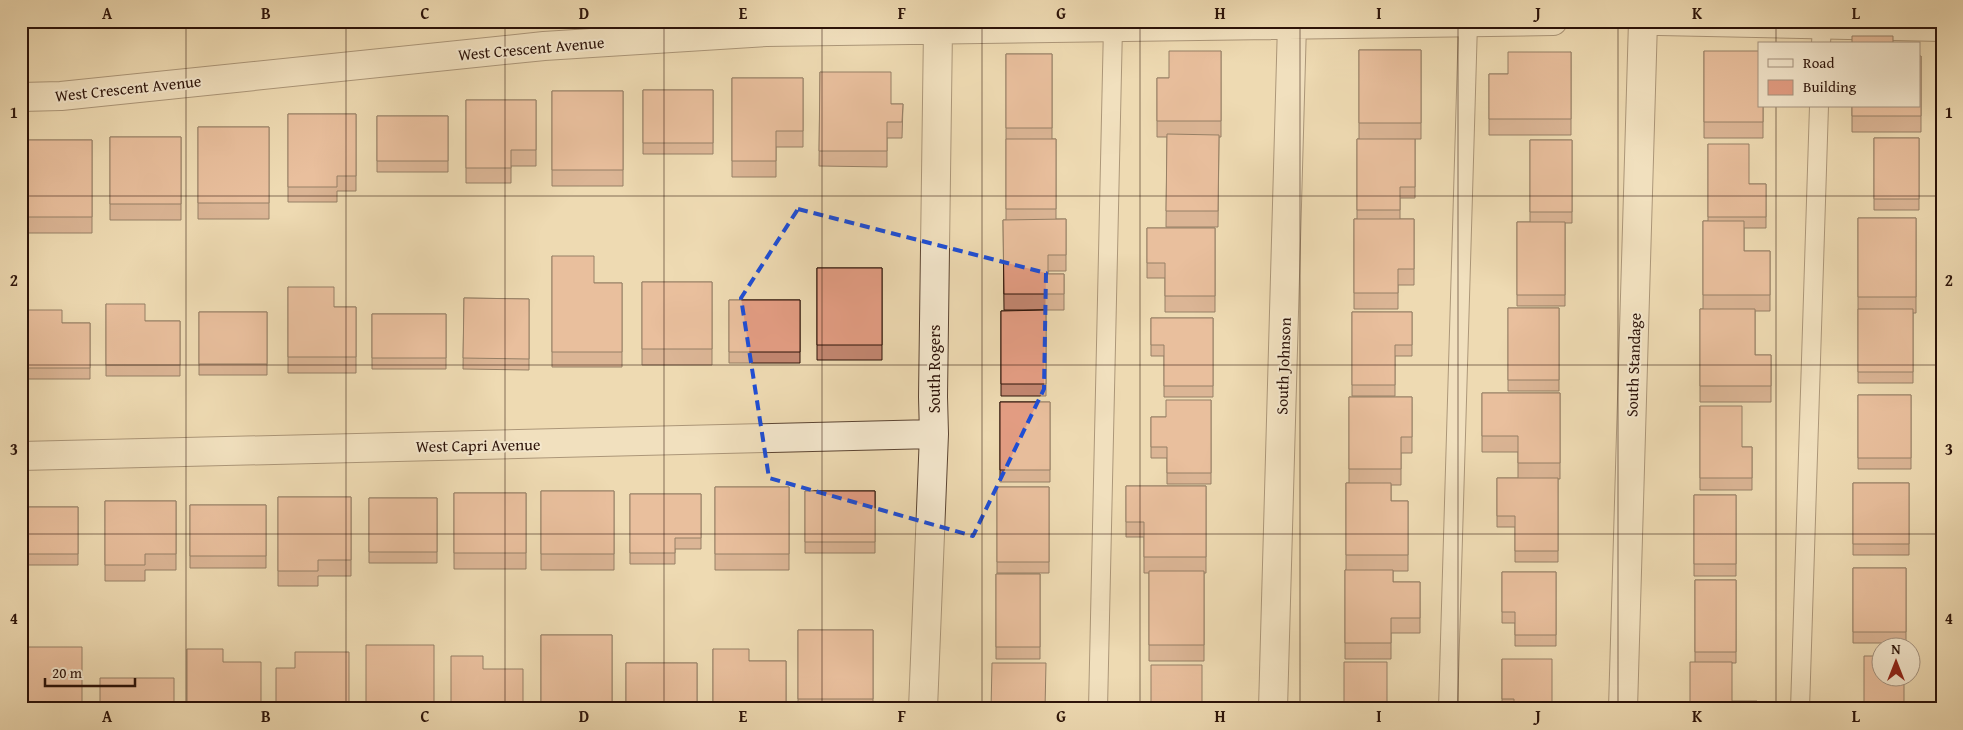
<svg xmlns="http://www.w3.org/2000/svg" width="1963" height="730" font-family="'Gentium Book Plus',serif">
<rect width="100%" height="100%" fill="#eedab2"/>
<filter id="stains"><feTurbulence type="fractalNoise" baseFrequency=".004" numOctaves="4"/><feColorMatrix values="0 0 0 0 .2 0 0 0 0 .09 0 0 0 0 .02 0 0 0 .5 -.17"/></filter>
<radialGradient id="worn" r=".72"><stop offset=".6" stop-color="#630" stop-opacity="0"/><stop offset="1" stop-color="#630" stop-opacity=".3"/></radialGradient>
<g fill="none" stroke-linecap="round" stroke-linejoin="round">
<defs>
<path id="lane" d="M1821 44 1822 25
M1098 709 1113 26
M1448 709 1468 23
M1800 709 1819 106"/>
<path id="street" d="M1659 21 1942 27
M21 97 61 96 544 46 766 32 1553 21
M21 456 934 434
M923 709 934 434 933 397 938 28
M1273 709 1292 24
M1623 709 1643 21"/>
</defs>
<use href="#lane" stroke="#5c4533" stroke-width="20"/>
<use href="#street" stroke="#5c4533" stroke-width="30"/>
<use href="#lane" stroke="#f4e7cd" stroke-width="18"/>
<use href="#street" stroke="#f4e7cd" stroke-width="28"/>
</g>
<path fill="#c38771" stroke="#2c1309" d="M1359 50H1421V139H1415V198H1400V219H1414V285H1398V309H1354V219H1357V139H1359Z
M1221 51V137H1219L1218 227H1166L1167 137H1157V78H1169Z
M1704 51 1763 106V138H1704Z
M1571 52V135H1489V74H1508Z
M1006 54H1052V139H1056V219H1066V271H1048V274H1064V310H1004L1003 220H1006Z
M1921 56V132H1852V106Z
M820 72 891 104H903L902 138H887V167L819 166Z
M732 78H803V147H776V177H732Z
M643 90H713V154H643Z
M552 91H623V186H552Z
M466 100H536V166H511V183H466Z
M288 114H356V191H337V202H288Z
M377 116H448V172H377Z
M198 127H269V219H198Z
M110 137H181V220H110Z
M1874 138H1919V210H1874Z
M23 140H92V233H23Z
M1530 140H1572V223H1565V306H1517V222H1530Z
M1708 144 1749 184H1766V228H1744V251H1770V311H1755V355H1771V402H1700V309H1703V221H1708Z
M1858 218H1916V313H1913V383H1858Z
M1147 228H1215V312H1165V278H1147Z
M552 256 594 283H622V367H552Z
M817 268H882V360H817Z
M642 282H712V365H642Z
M288 287 334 307H356V373H288Z
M464 298 529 299V370L463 369Z
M729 300H800V363H729Z
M106 304 145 321H180V376H106Z
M1508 308H1559V391H1508Z
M21 310 62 323H90V379H21Z
M1046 310V396H1001V311Z
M199 312H267V375H199Z
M1352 312H1412V356H1395V396H1352Z
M372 314H446V369H372Z
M1151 318H1213V397H1164V356H1151Z
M1482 393H1560V479H1558V562H1515V527H1497V478H1518V452H1482Z
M1858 395H1911V469H1858Z
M1349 397H1412V453H1401V485H1391V501H1408V571H1393V582H1420V633H1391V659H1345V570H1346V483H1349Z
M1211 400V484H1167V458H1151V417H1166Z
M1000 402H1050V482H1000Z
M1700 406 1742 447H1752V490H1700Z
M1853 483H1909V555H1853Z
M1126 486H1206V573H1204V661H1149V573H1144V537H1126Z
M715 487H789V570H715Z
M997 487H1049V573H997Z
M541 491H614V570H541Z
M805 491H875V553H805Z
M454 493H526V569H454Z
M630 494H701V549H675V564H630Z
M1694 495H1736V576H1694Z
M278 497H351V576H318V586H278Z
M369 498H437V563H369Z
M105 501H176V570H145V581H105Z
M190 505H266V568H190Z
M21 507H78V565H21Z
M1853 568H1906V643H1853Z
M1502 572H1556V646H1515V623H1502Z
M996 574H1040V659H996Z
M1695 580H1736V663H1732L1690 709 1695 662Z
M798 630H873V709H798Z
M541 635H612V709H541Z
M713 649 749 661H786V709H713Z
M1502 659 1552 709H1502Z
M626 663H697V709H626Z"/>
<path fill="#e39d83" stroke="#2c1309" d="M1852 36H1893V44H1852Z
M1359 50H1421V123H1359Z
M1169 51H1221V121H1157V78H1169Z
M1704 51H1759V106H1763V122H1704Z
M1508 52H1571V119H1489V74H1508Z
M1006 54H1052V128H1006Z
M1919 56H1921V116H1852V106H1919Z
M820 72H891V104H903L902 122H887V151H819Z
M732 78H803V131H776V161H732Z
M643 90H713V143H643Z
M552 91H623V170H552Z
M466 100H536V150H511V168H466Z
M288 114H356V176H337V187H288Z
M377 116H448V161H377Z
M198 127H269V203H198Z
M1167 134 1219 135 1218 211H1166Z
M110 137H181V204H110Z
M1874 138H1919V199H1874Z
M1006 139H1056V209H1006Z
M1357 139H1415V187H1400V210H1357Z
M23 140H92V217H23Z
M1530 140H1572V212H1530Z
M1708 144H1749V184H1766V217H1708Z
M1858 218H1916V297H1858Z
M1066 219V255H1048V274H1064V294H1004L1003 220Z
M1354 219H1414V269H1398V293H1354Z
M1703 221H1744V251H1770V295H1703Z
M1517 222H1565V295H1517Z
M1147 228H1215V296H1165V263H1147Z
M552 256H594V283H622V352H552Z
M817 268H882V345H817Z
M642 282H712V349H642Z
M288 287H334V307H356V357H288Z
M464 298 529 299V359L463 358Z
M729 300H800V352H729Z
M106 304H145V321H180V365H106Z
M1508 308H1559V380H1508Z
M1700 309H1755V355H1771V386H1700Z
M1858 309H1913V372H1858Z
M21 310H62V323H90V368H21Z
M1046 310V384H1001V311Z
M199 312H267V364H199Z
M1352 312H1412V345H1395V385H1352Z
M372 314H446V358H372Z
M1151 318H1213V386H1164V345H1151Z
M1482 393H1560V463H1518V436H1482Z
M1858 395H1911V458H1858Z
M1349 397H1412V437H1401V469H1349Z
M1166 400H1211V473H1167V447H1151V417H1166Z
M1000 402H1050V470H1000Z
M1700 406H1742V447H1752V478H1700Z
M1497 478H1558V551H1515V516H1497Z
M1346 483H1391V501H1408V555H1346Z
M1853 483H1909V544H1853Z
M1126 486H1206V557H1144V522H1126Z
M715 487H789V554H715Z
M997 487H1049V562H997Z
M541 491H614V554H541Z
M805 491H875V542H805Z
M454 493H526V553H454Z
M630 494H701V538H675V553H630Z
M1694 495H1736V564H1694Z
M278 497H351V560H318V571H278Z
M369 498H437V552H369Z
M105 501H176V554H145V565H105Z
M190 505H266V556H190Z
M21 507H78V554H21Z
M1853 568H1906V632H1853Z
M1345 570H1393V582H1420V618H1391V643H1345Z
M1149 571H1204V645H1149Z
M1502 572H1556V635H1515V612H1502Z
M996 574H1040V647H996Z
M1695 580H1736V652H1695Z
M798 630H873V699H798Z
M541 635H612V707H541Z
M366 645H434V709H366Z
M23 647H82V709H23Z
M187 649H223V662H261V709H187Z
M713 649H749V661H786V706H713Z
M295 652H349V709H276V668H295Z
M451 656H483V669H523V709H451Z
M1864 656H1880V678H1904V709H1864Z
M1502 659H1552V709H1514V699H1502Z
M1344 662H1387V709H1344Z
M1690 662H1732V701H1757V709H1690Z
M626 663H697V708H626Z
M992 663H1046L1045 709H991Z
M1151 665H1202V709H1151Z
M100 678H174V709H100Z"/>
<path d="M0 0H1963V730H0ZM798 209 1046 273 1044 389 973 536 769 478 741 298Z" fill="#eedab2" fill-opacity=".55" fill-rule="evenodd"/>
<path fill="none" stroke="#1d4ed8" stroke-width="4" stroke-dasharray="10 6" stroke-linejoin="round" d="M798 209 1046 273 1044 389 973 536 769 478 741 298Z"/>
<path fill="none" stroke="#2c1309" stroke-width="1" stroke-opacity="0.55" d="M186 21V709M346 21V709M505 21V709M664 21V709M822 21V709M982 21V709M1140 21V709M1300 21V709M1458 21V709M1618 21V709M1776 21V44M1776 106V709M21 196H1942M21 365H1942M21 534H1942"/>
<g text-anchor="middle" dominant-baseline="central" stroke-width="4" stroke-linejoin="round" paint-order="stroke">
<g font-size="16" fill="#2c1309" stroke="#f4e7cd">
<text transform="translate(531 48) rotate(-5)">West Crescent Avenue</text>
<text transform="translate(128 88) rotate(-6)">West Crescent Avenue</text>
<text transform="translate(1633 365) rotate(-88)">South Standage</text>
<text transform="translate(1283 366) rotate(-88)">South Johnson</text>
<text transform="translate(934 369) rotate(-90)">South Rogers</text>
<text transform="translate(478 445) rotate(-1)">West Capri Avenue</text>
</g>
</g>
<rect width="1963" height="730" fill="none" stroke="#eedab2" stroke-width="55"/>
<rect x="1758" y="42" width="162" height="65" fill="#f4e7cd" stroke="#a4927f"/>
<rect x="1768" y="59" width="25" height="8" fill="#f4e7cd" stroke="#a4927f"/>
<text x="1803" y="68" font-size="15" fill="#2c1309">Road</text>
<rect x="1768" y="80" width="25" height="15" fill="#e39d83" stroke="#a4927f"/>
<text x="1803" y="92" font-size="15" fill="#2c1309">Building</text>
<g transform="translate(1896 662)"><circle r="24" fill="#f4e7cd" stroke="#a4927f"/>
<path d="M0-4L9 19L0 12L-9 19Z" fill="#8f2418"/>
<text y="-8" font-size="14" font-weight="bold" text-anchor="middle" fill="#2c1309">N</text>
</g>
<path d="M45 678v8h90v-8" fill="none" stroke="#2c1309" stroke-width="2.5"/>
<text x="52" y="678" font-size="15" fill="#2c1309" stroke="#f4e7cd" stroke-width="4" paint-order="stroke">20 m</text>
<rect x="28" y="28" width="1908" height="674" fill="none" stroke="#2c1309" stroke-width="2"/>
<g font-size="16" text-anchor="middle" font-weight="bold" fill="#2c1309">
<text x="107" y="19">A</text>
<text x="266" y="19">B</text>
<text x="425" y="19">C</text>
<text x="584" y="19">D</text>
<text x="743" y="19">E</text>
<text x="902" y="19">F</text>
<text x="1061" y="19">G</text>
<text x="1220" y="19">H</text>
<text x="1379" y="19">I</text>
<text x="1538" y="19">J</text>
<text x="1697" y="19">K</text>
<text x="1856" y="19">L</text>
<text x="14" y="118">1</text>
<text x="1949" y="118">1</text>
<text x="14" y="286">2</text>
<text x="1949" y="286">2</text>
<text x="14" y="455">3</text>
<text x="1949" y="455">3</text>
<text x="14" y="624">4</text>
<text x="1949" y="624">4</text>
<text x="107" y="722">A</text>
<text x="266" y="722">B</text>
<text x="425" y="722">C</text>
<text x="584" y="722">D</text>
<text x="743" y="722">E</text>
<text x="902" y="722">F</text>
<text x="1061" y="722">G</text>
<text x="1220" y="722">H</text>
<text x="1379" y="722">I</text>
<text x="1538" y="722">J</text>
<text x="1697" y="722">K</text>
<text x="1856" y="722">L</text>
</g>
<rect width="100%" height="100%" filter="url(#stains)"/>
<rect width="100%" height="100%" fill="url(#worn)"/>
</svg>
